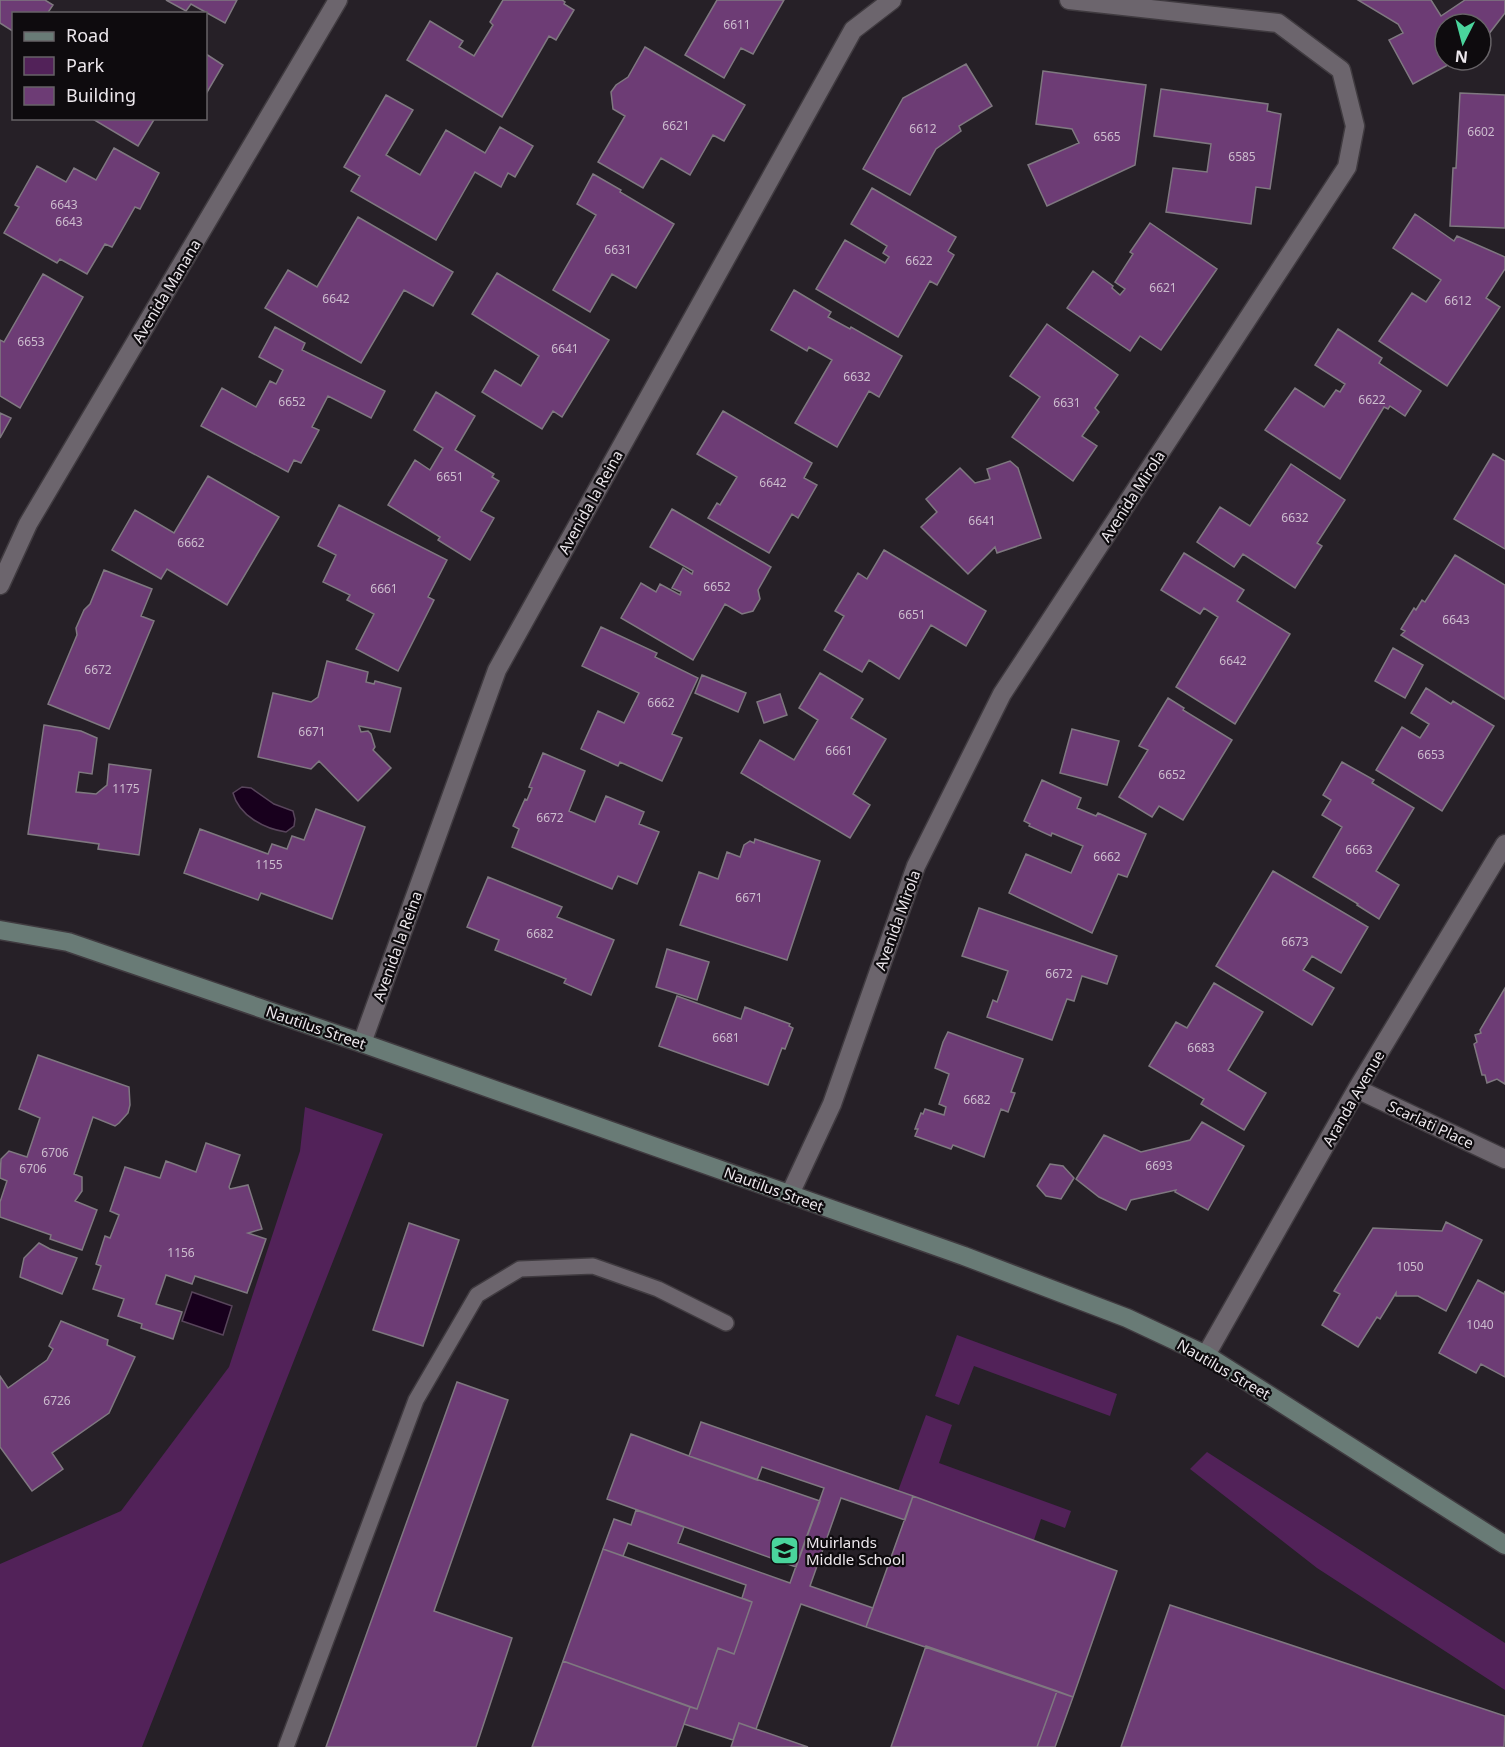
<svg xmlns="http://www.w3.org/2000/svg" width="1505" height="1747" font-family="'Noto Sans',sans-serif">
<rect width="100%" height="100%" fill="#262027"/>
<path fill="#522259" d="M305 1107 383 1134 142 1747H0V1564L121 1511 229 1367 300 1151Z
M957 1335 1117 1394 1110 1416 974 1366 959 1405 935 1396Z
M926 1415 952 1425 939 1463 1071 1511 1065 1528 1041 1519 1034 1540 898 1491Z
M1207 1452 1505 1643V1690L1317 1568 1190 1469Z"/>
<path fill="#18001d" stroke="#58455b" stroke-width="1.5" d="M242 787 251 788 274 804 293 811 295 819 294 826 286 832C265 829 239 816 233 793Z
M192 1292 232 1306 223 1335 182 1321Z"/>
<path fill="#6d3c75" stroke="#7f7880" stroke-width="1.5" d="M0 0H45L53 5 47 14H14V32L0 23Z
M166 0H237L225 23 191 4 186 11Z
M503 0H562L565 2 564 4 574 10 556 40 549 36 502 117 407 60 430 21 463 41 459 47 474 56 493 25 490 22Z
M717 0H784L753 54 741 48 724 78 685 55Z
M1358 0H1431L1441 16 1465 0H1505V13L1488 35 1485 32 1490 43 1481 48V24H1445V60H1457L1413 84 1389 40 1403 33 1398 24Z
M645 47 745 105 724 141 713 135 690 175 661 158 643 188 598 162 625 116 613 109 611 92 616 85 628 77Z
M206 54 223 65 206 94Z
M966 64 992 106 959 126 961 131 936 149 910 195 863 169 903 98Z
M1043 71 1146 85 1135 165 1047 206 1028 165 1079 143 1072 129 1036 124Z
M1161 89 1268 104 1267 111 1281 114 1270 189 1256 187 1251 224 1166 212 1173 168 1207 172 1211 144 1154 136Z
M1460 93 1505 95V228L1450 226 1453 168H1456Z
M386 95 413 110 386 155 420 175 446 130 485 153 500 127 533 146 515 177 508 173 501 187 475 172 436 240 351 191 360 176 344 167Z
M91 118H155L138 146Z
M114 148 159 173 140 209 135 207 112 247 105 244 87 274 60 259 57 263 4 233 19 207 15 205 37 166 66 182 74 168 96 180Z
M593 174 621 190 620 192 674 224 636 288 612 274 590 312 553 290 596 215 577 204Z
M872 188 956 237 948 251 954 255 937 285 930 281 898 337 816 289 845 240 885 263 889 257 883 253 887 246 851 224Z
M1415 214 1454 241 1457 236 1505 257V269L1486 298 1500 307 1447 386 1379 341 1412 293 1426 302 1441 280 1393 248Z
M358 217 453 272 433 306 404 290 361 363 265 308 288 270 317 287Z
M1150 223 1217 269 1161 350 1140 336 1130 351 1067 308 1093 271 1113 286 1112 288 1120 295 1125 289 1115 282 1133 254 1130 252Z
M497 273 609 340 562 417 553 411 542 429 482 392 495 370 521 386 539 356 472 314Z
M43 274 83 297 20 408 0 396V340L4 342Z
M794 290 831 312 828 317 850 329 851 327 902 356 879 397 869 391 837 447 795 423 832 360 809 347 807 351 771 330Z
M1047 324 1118 375 1095 408 1099 412 1082 436 1097 446 1073 481 1012 437 1040 397 1010 376Z
M275 327 305 343 302 350 385 391 371 418 328 396 312 427 319 430 301 463 294 460 288 472 201 426 222 388 256 407 270 381 276 384 283 370 259 357Z
M1338 329 1382 358 1379 363 1421 391 1405 416 1390 406 1388 409 1384 407 1340 479 1265 430 1295 388 1324 407 1336 390 1340 392 1345 384 1315 365Z
M436 392 475 416 455 450 494 474 492 477 499 481 481 511 494 518 470 560 438 540 440 537 388 505 415 460 430 470 443 448 414 430Z
M723 411 812 463 804 478 817 485 798 518 792 514 769 553 708 518 717 503 720 505 737 477 697 454Z
M0 413 11 418 0 438Z
M1493 454 1505 461V549L1454 519Z
M1010 461 1018 468 1041 538 997 553 995 547 968 574 921 527 937 512 926 499 960 468 975 483 990 479 987 469Z
M1291 464 1345 500 1317 543 1322 546 1295 588 1243 554 1234 567 1197 542 1220 507 1250 526Z
M208 476 279 517 227 605 167 569 161 579 112 550 135 510 174 533Z
M339 505 447 560 428 597 434 600 398 671 356 649 374 614 347 600 350 595 323 582 336 555 318 546Z
M672 509 771 567 758 590 760 599 753 611 742 614 725 604 693 660 621 618 641 583 656 592 660 584 680 595 681 592 672 588 683 568 692 574 693 571 650 547Z
M884 550 986 611 966 646 931 625 899 679 869 660 862 672 824 650 844 616 835 611 858 573 867 579Z
M1184 553 1244 590 1237 601 1290 634 1235 724 1176 687 1218 617 1204 608 1200 614 1161 590Z
M1455 555 1505 585V699L1401 635 1405 631 1401 629 1414 608 1416 610 1422 600 1425 602Z
M104 570 152 589 141 616 154 621 109 729 48 704 77 635 76 628 84 610 90 604Z
M601 627 657 653 655 657 698 678 672 734 682 738 662 781 620 762 618 766 581 749 598 711 624 723 639 693 582 666Z
M1393 648 1423 665 1405 698 1375 681Z
M327 661 368 672 366 682 374 684 375 681 401 688 390 732 359 726 361 732 368 731 371 734 375 747 373 750 391 768 358 801 319 761 311 769 258 757 273 693 311 702 318 697Z
M820 673 863 699 851 718 886 739 853 794 870 805 850 838 741 773 760 740 794 760 818 720 799 708Z
M702 675 746 693 738 712 695 693Z
M1426 688 1451 704 1453 701 1494 726 1442 811 1376 770 1402 727 1420 738 1429 724 1411 713Z
M780 694 787 715 764 723 757 702Z
M1168 698 1184 708 1183 710 1232 740 1183 820 1159 806 1152 817 1119 797 1148 750 1139 746Z
M44 725 81 731 97 738 92 774 79 772 76 792 96 794 107 785 109 764 151 770 139 855 98 849 99 844 28 834Z
M1072 729 1119 741 1107 785 1060 773Z
M543 753 585 771 569 811 595 822 606 796 644 812 639 824 659 832 637 884 618 876 612 889 512 847 519 829 513 826 525 799 527 800 532 788 529 787Z
M1342 762 1374 780 1372 783 1414 808 1376 871 1399 885 1379 919 1357 905 1358 904 1313 877 1342 827 1322 815 1331 800 1323 795Z
M1042 780 1081 798 1077 808 1096 816 1098 813 1146 834 1127 877 1118 874 1092 933 1009 893 1026 854 1071 873 1083 846 1052 833 1051 836 1029 826 1030 824 1024 821Z
M316 809 365 827 332 919 261 893 258 900 184 873 200 829 268 854 272 844 287 849 292 836 304 840Z
M755 839 820 861 787 960 680 925 699 872 718 879 727 852 740 857 744 845 750 841 754 843Z
M1273 871 1368 927 1341 973 1312 956 1303 970 1334 988 1312 1025 1216 966Z
M488 877 562 907 557 917 614 940 591 995 564 983 566 979 495 950 499 940 467 927Z
M979 908 1117 956 1107 984 1082 976 1074 1001 1067 999 1052 1040 987 1017 993 1000 997 1002 1008 971 962 956Z
M667 949 709 962 697 1000 656 987Z
M1214 983 1263 1012 1228 1070 1266 1093 1244 1130 1201 1104 1204 1099 1149 1066 1176 1022 1187 1028Z
M1505 988V1084L1497 1079 1487 1083 1485 1075H1482L1474 1044 1477 1042 1475 1035 1481 1033 1480 1030Z
M677 996 741 1019 745 1007 790 1024 789 1026 793 1028 785 1049 782 1048 768 1085 659 1046Z
M948 1032 1023 1059 1011 1092 1015 1093 1008 1112 1001 1109 984 1157 953 1145 951 1149 915 1136 918 1129H915L921 1113 923 1114 925 1109 944 1115 946 1107 939 1104 949 1074 935 1068 943 1042Z
M38 1055 129 1087 130 1105 128 1113 119 1123 115 1126 93 1117 74 1174 82 1177V1191L75 1201 97 1210 82 1250 50 1239 51 1235 0 1217V1202L7 1181 0 1178 1 1159 9 1151 27 1157 40 1118 19 1109Z
M1202 1122 1244 1146 1208 1210 1175 1192 1176 1190 1131 1200 1126 1210 1099 1197 1076 1179 1104 1135 1141 1152 1190 1140Z
M206 1143 240 1155 229 1187 230 1189 248 1185 262 1229 248 1233 266 1239 247 1293 195 1276 192 1284 166 1275 156 1304 182 1312 173 1339 141 1328 142 1324 118 1316 124 1299 93 1289 101 1266 96 1264 105 1236 110 1238 119 1215 110 1211 125 1167 160 1178 166 1161 196 1172Z
M1050 1164 1063 1166 1074 1178 1061 1199 1046 1196 1037 1186Z
M1446 1222 1482 1240 1446 1311 1418 1296H1396V1293L1380 1319 1377 1317 1358 1347 1322 1325 1340 1294 1334 1291 1373 1228 1442 1231Z
M409 1223 459 1240 423 1346 373 1330Z
M39 1243 50 1249 77 1258 62 1294 20 1277 24 1258Z
M1478 1280 1504 1294 1505 1291V1377L1481 1364 1476 1373 1439 1353Z
M61 1321 108 1340 107 1345 135 1357 109 1413 52 1453 63 1469 32 1491 0 1447V1376L8 1388 47 1360 53 1349 49 1346Z
M457 1382 508 1400 434 1611 512 1638 476 1747H326Z
M701 1422 913 1496 905 1520 841 1498 810 1586 873 1608 866 1627 801 1604 756 1729 739 1723 733 1740 684 1724 690 1707 697 1709 718 1648 734 1654 752 1602 742 1598 746 1585 628 1543 623 1556 603 1549 614 1519 631 1525 636 1510 684 1527 678 1543 790 1583 824 1488 762 1467 757 1480 689 1456Z
M631 1434 689 1456 820 1501 796 1567 607 1499Z
M913 1496 1117 1571 1073 1697 866 1627Z
M603 1549 752 1602 734 1654 718 1648 697 1709 563 1661Z
M1170 1605 1505 1716 1504 1747H1121Z
M926 1646 1057 1691 1037 1747H891Z
M563 1661 690 1707 676 1747H532Z
M1057 1691 1073 1697 1055 1747H1037Z
M739 1723 756 1729 808 1747H731Z"/>
<g fill="none" stroke-linecap="round" stroke-linejoin="round">
<defs>
<path id="lane" d="M286 1747 416 1400 477 1295 520 1269 593 1266 658 1289 726 1323"/>
<path id="street" d="M0 585 28 524 338 0
M362 1043 497 670 853 30 892 0
M1357 1089 1505 1159
M790 1194 832 1104 916 866 1002 694 1347 167 1355 126 1341 70 1278 23 1069 0
M1206 1355 1357 1089 1505 844"/>
<path id="secondary" d="M0 930 68 942 362 1043 964 1256 1127 1318 1206 1355 1505 1545"/>
</defs>
<use href="#lane" stroke="#403b40" stroke-width="18"/>
<use href="#street" stroke="#403b40" stroke-width="21"/>
<use href="#secondary" stroke="#403b40" stroke-width="21"/>
<use href="#lane" stroke="#6c656d" stroke-width="15"/>
<use href="#street" stroke="#6c656d" stroke-width="18"/>
<use href="#secondary" stroke="#697b76" stroke-width="18"/>
</g>
<defs>
<symbol id="school-square" viewBox="-11 -11 22 22"><rect x="-9" y="-9" width="18" height="18" rx="4" fill="#4ad49c" stroke="#0e0b0e"/><path d="M0-5L7-2L0 1L-7-2ZM-4 1L0 2.5L4 1V4Q0 6-4 4Z" fill="#111"/></symbol>
</defs>
<g fill-rule="evenodd">
<use href="#school-square" x="768" y="1534" width="33" height="33"/>
</g>
<g text-anchor="middle" dominant-baseline="central" stroke-width="4.5" stroke-linejoin="round" paint-order="stroke">
<g font-size="12" fill="#ccbcce">
<text x="737" y="24">6611</text>
<text x="676" y="125">6621</text>
<text x="923" y="128">6612</text>
<text x="1481" y="131">6602</text>
<text x="1107" y="136">6565</text>
<text x="1242" y="156">6585</text>
<text x="64" y="204">6643</text>
<text x="69" y="221">6643</text>
<text x="618" y="249">6631</text>
<text x="919" y="260">6622</text>
<text x="1163" y="287">6621</text>
<text x="336" y="298">6642</text>
<text x="1458" y="300">6612</text>
<text x="31" y="341">6653</text>
<text x="565" y="348">6641</text>
<text x="857" y="376">6632</text>
<text x="1372" y="399">6622</text>
<text x="292" y="401">6652</text>
<text x="1067" y="402">6631</text>
<text x="450" y="476">6651</text>
<text x="773" y="482">6642</text>
<text x="1295" y="517">6632</text>
<text x="982" y="520">6641</text>
<text x="191" y="542">6662</text>
<text x="717" y="586">6652</text>
<text x="384" y="588">6661</text>
<text x="912" y="614">6651</text>
<text x="1456" y="619">6643</text>
<text x="1233" y="660">6642</text>
<text x="98" y="669">6672</text>
<text x="661" y="702">6662</text>
<text x="312" y="731">6671</text>
<text x="839" y="750">6661</text>
<text x="1431" y="754">6653</text>
<text x="1172" y="774">6652</text>
<text x="126" y="788">1175</text>
<text x="550" y="817">6672</text>
<text x="1359" y="849">6663</text>
<text x="1107" y="856">6662</text>
<text x="269" y="864">1155</text>
<text x="749" y="897">6671</text>
<text x="540" y="933">6682</text>
<text x="1295" y="941">6673</text>
<text x="1059" y="973">6672</text>
<text x="726" y="1037">6681</text>
<text x="1201" y="1047">6683</text>
<text x="977" y="1099">6682</text>
<text x="55" y="1152">6706</text>
<text x="1159" y="1165">6693</text>
<text x="33" y="1168">6706</text>
<text x="181" y="1252">1156</text>
<text x="1410" y="1266">1050</text>
<text x="1480" y="1324">1040</text>
<text x="57" y="1400">6726</text>
</g>
<g font-size="15" fill="#ece7ec" stroke="#0e0b0e">
<text transform="translate(166 291) rotate(-59)">Avenida Manana</text>
<text transform="translate(1132 496) rotate(-57)">Avenida Mirola</text>
<text transform="translate(590 502) rotate(-61)">Avenida la Reina</text>
<text transform="translate(897 920) rotate(-70)">Avenida Mirola</text>
<text transform="translate(397 946) rotate(-70)">Avenida la Reina</text>
<text transform="translate(316 1027) rotate(19)">Nautilus Street</text>
<text transform="translate(1353 1098) rotate(-60)">Aranda Avenue</text>
<text transform="translate(1431 1124) rotate(25)">Scarlati Place</text>
<text transform="translate(774 1189) rotate(20)">Nautilus Street</text>
<text transform="translate(1224 1369) rotate(30)">Nautilus Street</text>
</g>
<g font-size="15" fill="#ece7ec" stroke="#0e0b0e" text-anchor="start">
<text x="806" y="1542">Muirlands<tspan x="806" dy="17">Middle School</tspan></text>
</g>
</g>
<rect x="12" y="12" width="195" height="108" fill="#0e0b0e" stroke="#676367" stroke-width="1.5"/>
<rect x="24" y="32" width="30" height="9" fill="#697b76" stroke="#676367" stroke-width="1.5"/>
<text x="66" y="42" font-size="18" fill="#ece7ec">Road</text>
<rect x="24" y="57" width="30" height="18" fill="#522259" stroke="#676367" stroke-width="1.5"/>
<text x="66" y="72" font-size="18" fill="#ece7ec">Park</text>
<rect x="24" y="87" width="30" height="18" fill="#6d3c75" stroke="#676367" stroke-width="1.5"/>
<text x="66" y="102" font-size="18" fill="#ece7ec">Building</text>
<g transform="translate(1463 42) rotate(186)"><circle r="28" fill="#0e0b0e" stroke="#676367" stroke-width="1.5"/>
<path d="M0-4.5L10 22L0 15L-10 22Z" fill="#4ad49c"/>
<text y="-9" font-size="16" font-weight="bold" text-anchor="middle" fill="#ece7ec">N</text>
</g>
</svg>
